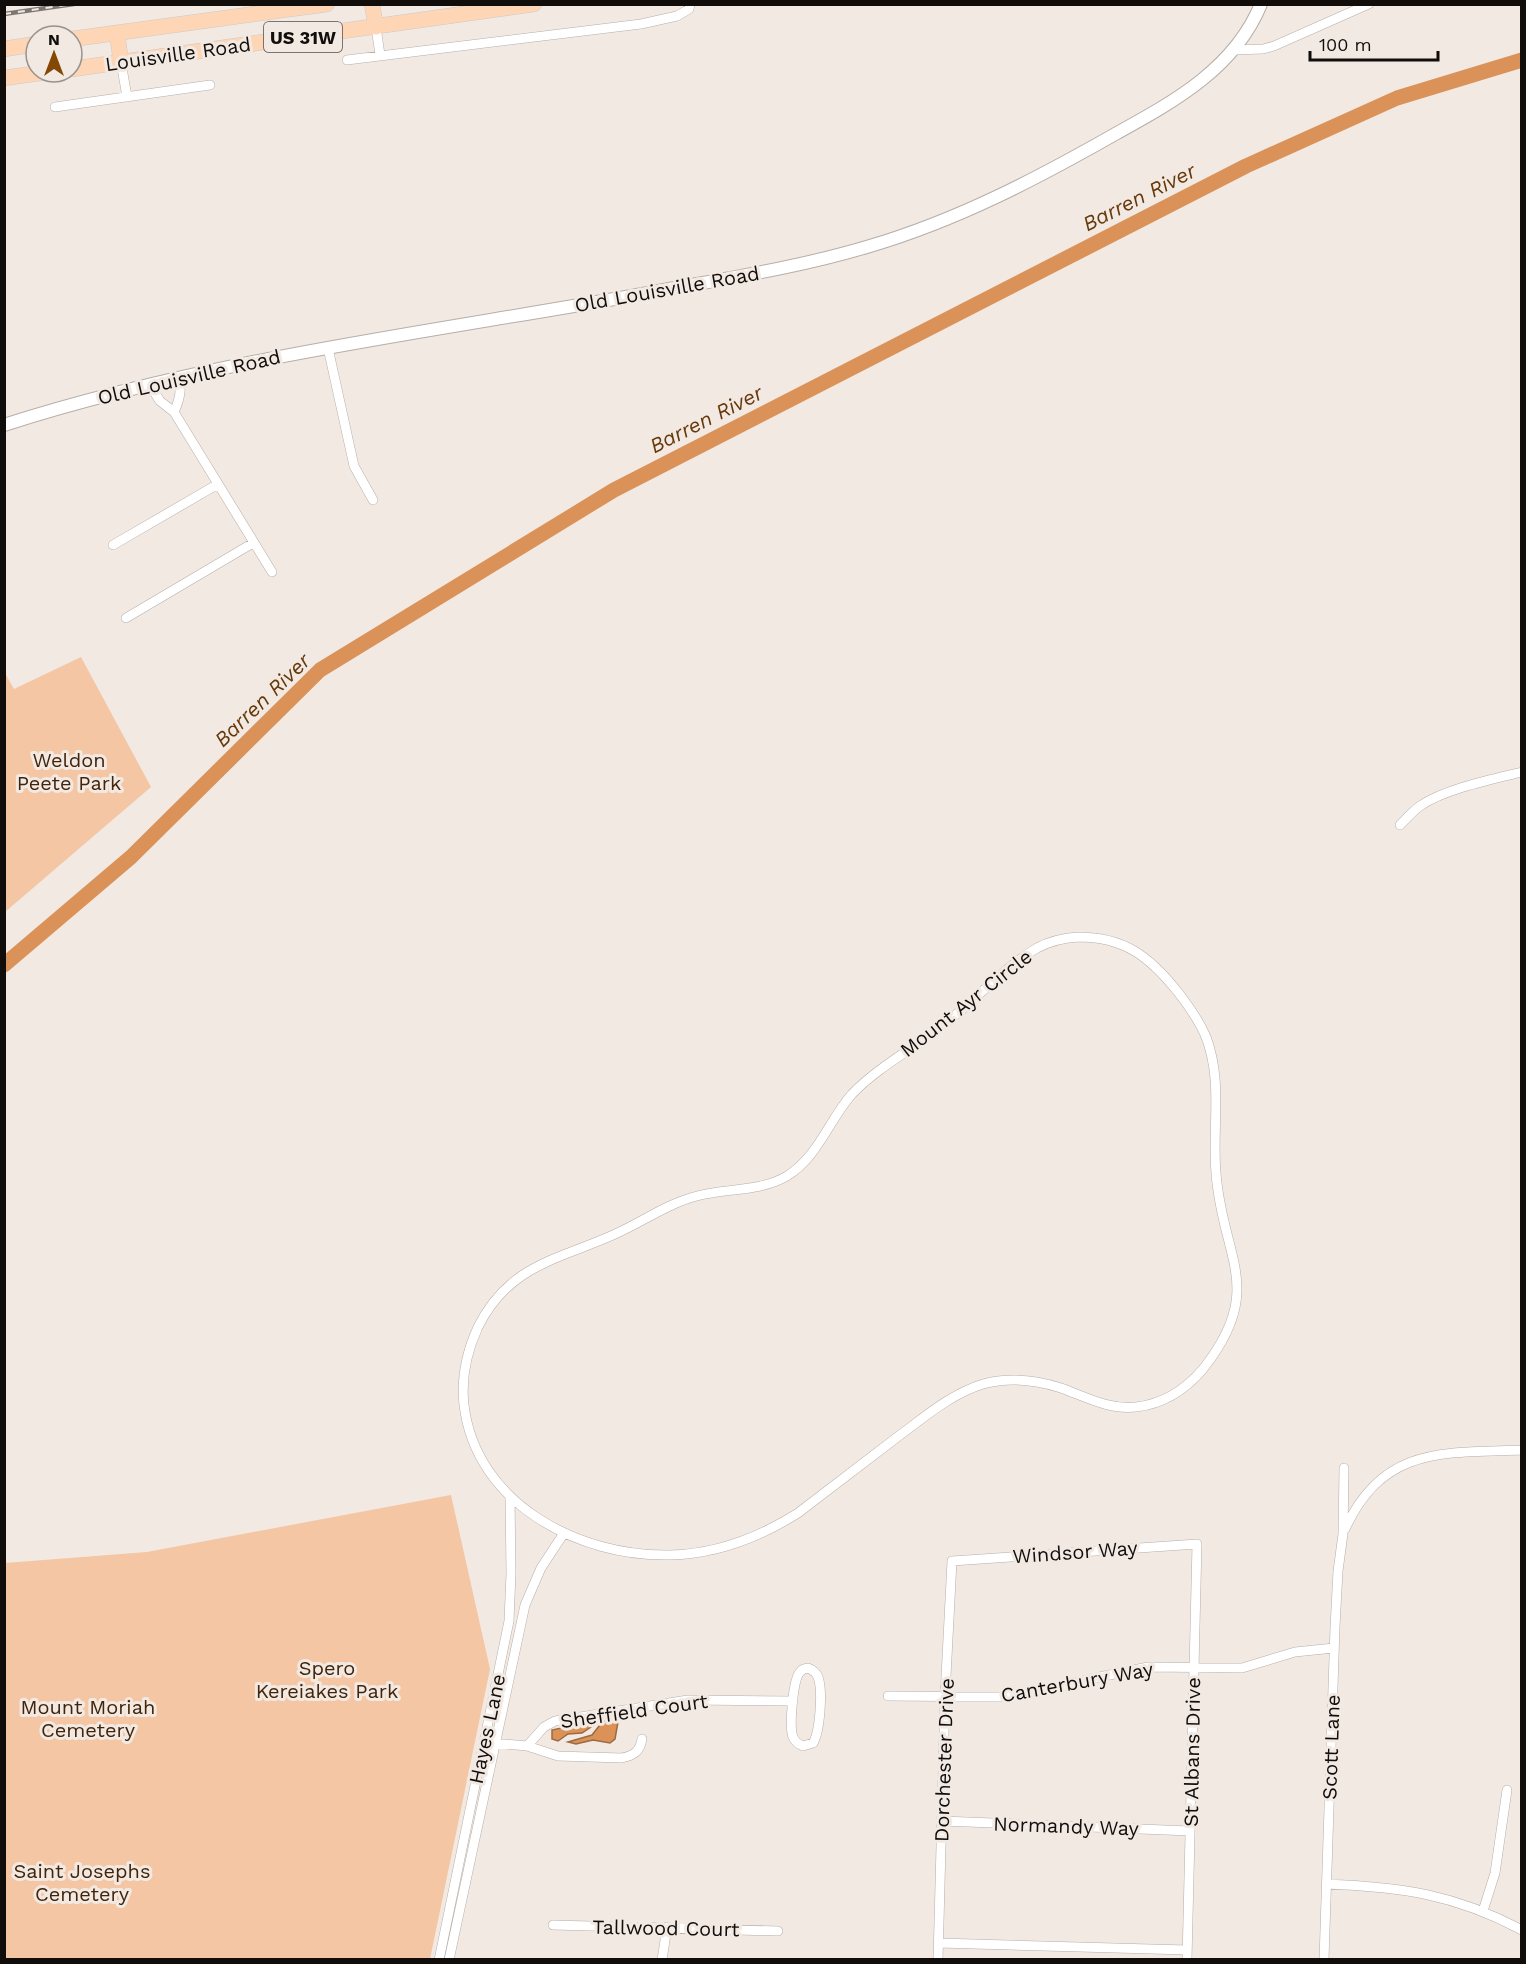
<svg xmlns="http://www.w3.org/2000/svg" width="1526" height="1964" font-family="'Work Sans',sans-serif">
<rect width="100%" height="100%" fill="#f2e9e3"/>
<path fill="#f4c6a3" d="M81 657 151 787 5 912V673L14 689Z
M451 1495 490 1669 430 1959H5V1563L147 1552Z"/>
<path fill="#da9258" stroke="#9d6a41" stroke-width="1.5" d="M603 1721 618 1722 615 1739 610 1743 593 1740 576 1744 568 1742 592 1735Z
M588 1722H593L594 1725 582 1733 568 1734 558 1741 552 1739V1730Z"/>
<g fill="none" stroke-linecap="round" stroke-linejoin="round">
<path stroke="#da9258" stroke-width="15" d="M4 965 131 857 320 670 614 490 1246 166 1397 98 1522 60"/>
<defs>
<path id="minor" d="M376 27 380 55
M1234 50 1263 49 1274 46 1369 4
M347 60 641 24 677 16 689 9 690 4
M121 62 127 97
M55 107 210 85
M328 348 354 466 373 500
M180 377C181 391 180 399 174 412L272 572
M149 384 160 401 174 412
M113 545 218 484
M126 618 253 543
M1400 825C1406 819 1413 811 1420 806 1444 789 1493 779 1522 772
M1078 937C1124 937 1149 956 1177 991 1188 1005 1199 1020 1206 1037 1223 1081 1212 1127 1216 1173 1222 1258 1267 1288 1203 1369 1186 1389 1163 1404 1136 1407 1109 1410 1086 1397 1061 1388 1036 1380 1009 1377 983 1384 951 1394 926 1416 900 1435 866 1461 832 1487 798 1513 760 1537 716 1554 670 1555 579 1557 476 1504 464 1405 461 1379 467 1351 478 1327 509 1265 557 1260 613 1235 641 1223 666 1204 697 1196 726 1188 760 1192 787 1176 818 1157 829 1120 852 1094 879 1066 915 1048 946 1023 974 1001 1006 966 1037 948 1050 941 1063 938 1078 937Z
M1345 1529C1383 1446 1443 1453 1522 1450
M808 1668C813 1670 816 1672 818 1677 823 1690 820 1732 813 1743L803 1746C798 1744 795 1742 793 1737 789 1727 793 1679 800 1672 803 1668 804 1669 808 1668Z
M888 1696 1003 1697 1038 1692 1090 1679 1148 1667 1242 1668 1295 1652 1334 1648
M493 1743 527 1746 544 1727 555 1721 688 1700 793 1701
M527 1746 558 1756 621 1758C634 1756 640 1751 642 1739
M942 1821 1190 1831
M1326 1884C1401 1887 1454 1894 1522 1930
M1483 1911 1495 1873 1507 1790
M553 1925 778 1931
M939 1943 1187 1950
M439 1960 509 1621 511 1573 510 1496
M449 1960 525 1605 541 1568 564 1533
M662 1960 667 1927
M938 1960 945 1696 952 1561 1197 1544 1187 1960
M1324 1960 1335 1627 1338 1571 1343 1534 1344 1468"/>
<path id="tertiary" d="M4 425C210 359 425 333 637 295 715 280 794 269 870 246 958 220 1038 178 1117 133 1175 101 1235 68 1261 4"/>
<path id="primary" d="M372 4 376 27
M117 33 121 62
M72 39 327 4
M4 49 36 44
M72 69 534 4
M4 78 47 72"/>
</defs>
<use href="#minor" stroke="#b6aea8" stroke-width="10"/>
<use href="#tertiary" stroke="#b6aea8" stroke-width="14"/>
<use href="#primary" stroke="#cacac9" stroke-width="16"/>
<use href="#minor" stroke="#fff" stroke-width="9"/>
<use href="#tertiary" stroke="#fff" stroke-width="12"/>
<use href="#primary" stroke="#fed6b6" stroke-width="15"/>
<defs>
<path id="rail" d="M4 14 74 4"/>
</defs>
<use href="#rail" stroke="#7d7773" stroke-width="4.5"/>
<use href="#rail" stroke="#f2e9e3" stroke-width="2" stroke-dasharray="7" stroke-linecap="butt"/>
</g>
<g text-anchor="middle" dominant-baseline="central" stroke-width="6" stroke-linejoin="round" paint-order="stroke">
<rect fill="#f2e9e3" stroke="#544f4c" stroke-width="1.5" x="264" y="22" width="78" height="30" rx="4.5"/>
<g font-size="18" font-weight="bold" fill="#100d0b">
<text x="303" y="37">US 31W</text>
</g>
<g font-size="20" fill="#100d0b" stroke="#f2e9e3">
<text transform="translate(178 54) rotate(-8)">Louisville Road</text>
<text transform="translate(667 289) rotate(-10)">Old Louisville Road</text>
<text transform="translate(189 377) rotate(-13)">Old Louisville Road</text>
<text transform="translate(966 1003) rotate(-38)">Mount Ayr Circle</text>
<text transform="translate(1075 1552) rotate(-4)">Windsor Way</text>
<text transform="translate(1077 1682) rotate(-10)">Canterbury Way</text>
<text transform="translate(634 1711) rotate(-8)">Sheffield Court</text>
<text transform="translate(487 1729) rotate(-78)">Hayes Lane</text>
<text transform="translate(1331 1747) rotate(-88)">Scott Lane</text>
<text transform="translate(1192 1752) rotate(-89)">St Albans Drive</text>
<text transform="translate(944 1760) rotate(-88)">Dorchester Drive</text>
<text transform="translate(1066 1826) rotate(2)">Normandy Way</text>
<text transform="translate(666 1928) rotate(1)">Tallwood Court</text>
</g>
<g font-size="20" fill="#41240a" stroke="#f2e9e3">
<text x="69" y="760">Weldon<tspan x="69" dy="23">Peete Park</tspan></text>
<text x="327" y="1668">Spero<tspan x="327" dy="23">Kereiakes Park</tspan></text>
<text x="88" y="1707">Mount Moriah<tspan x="88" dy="23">Cemetery</tspan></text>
<text x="82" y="1871">Saint Josephs<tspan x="82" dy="23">Cemetery</tspan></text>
</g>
<g font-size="21" font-style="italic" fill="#663708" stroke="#f2e9e3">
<text transform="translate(1139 197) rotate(-27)">Barren River</text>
<text transform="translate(706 419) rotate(-27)">Barren River</text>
<text transform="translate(262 700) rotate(-44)">Barren River</text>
</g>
</g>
<rect width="1526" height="1964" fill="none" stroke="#100d0b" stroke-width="12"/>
<g transform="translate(54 54)"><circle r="28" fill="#f2e9e3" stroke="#98918d" stroke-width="1.5"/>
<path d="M0-4.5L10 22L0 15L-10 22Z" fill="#844705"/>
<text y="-9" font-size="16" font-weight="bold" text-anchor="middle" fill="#100d0b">N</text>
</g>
<path d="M1310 51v9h128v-9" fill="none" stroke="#100d0b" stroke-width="3"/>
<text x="1319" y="51" font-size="18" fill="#100d0b" stroke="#f2e9e3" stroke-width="4.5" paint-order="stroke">100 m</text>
</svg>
